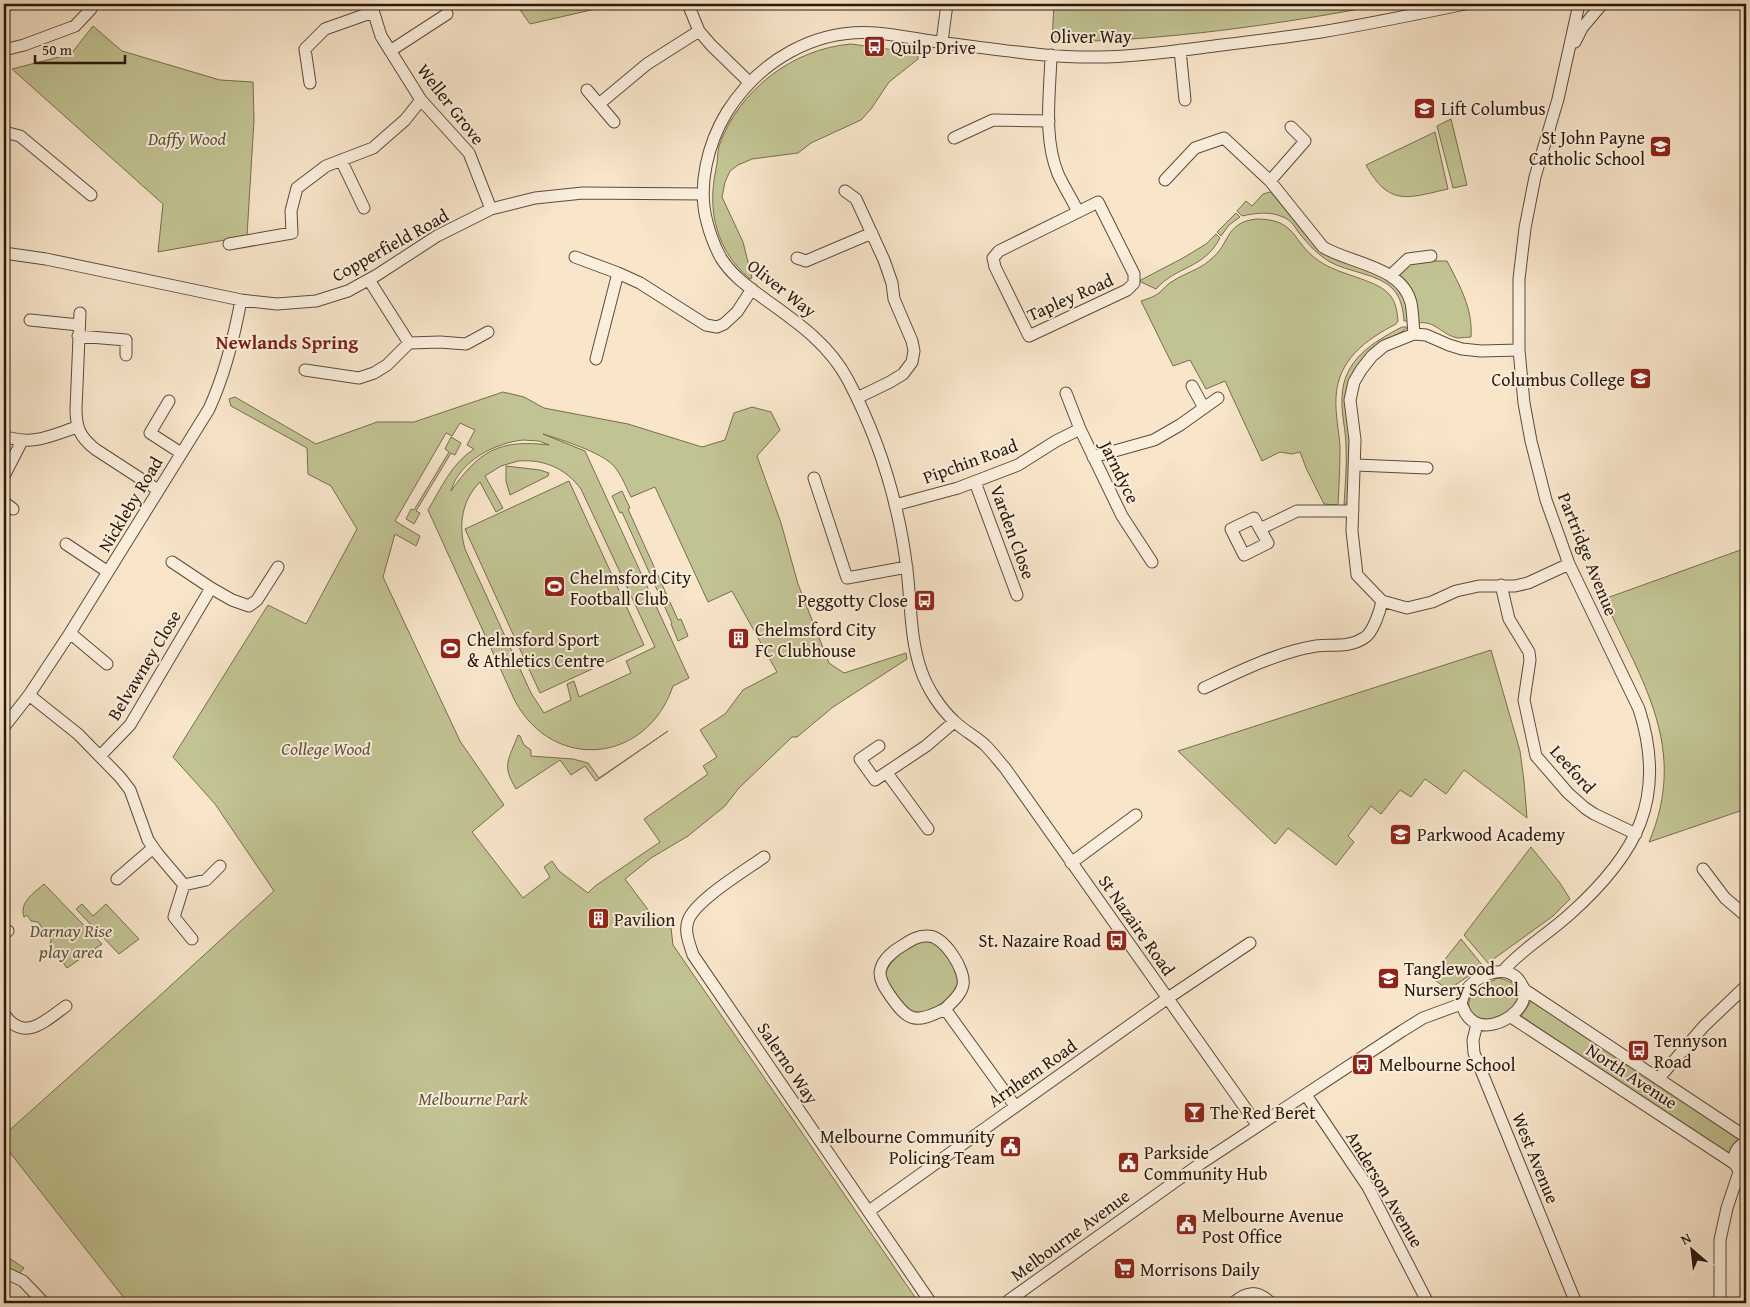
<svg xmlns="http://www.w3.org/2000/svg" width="1750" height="1307" font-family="'Gentium Book Plus',serif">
<rect width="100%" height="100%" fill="#f8e5ca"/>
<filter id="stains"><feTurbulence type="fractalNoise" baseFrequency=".004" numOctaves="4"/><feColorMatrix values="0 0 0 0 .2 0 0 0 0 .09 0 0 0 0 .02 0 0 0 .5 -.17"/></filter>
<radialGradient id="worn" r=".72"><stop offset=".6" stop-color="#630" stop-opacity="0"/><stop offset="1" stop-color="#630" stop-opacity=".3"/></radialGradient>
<path fill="#c2c393" stroke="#766e4e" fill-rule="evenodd" d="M516 4H617L530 24Z
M1054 4H1386C1276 25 1165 41 1052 42Z
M93 26 122 51 220 80 253 82 254 120 247 236 158 252 163 204 12 69 71 54Z
M851 44 902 51H913L918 54V59L889 82 871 109 861 120 811 143 798 153 752 159 738 165 730 171 725 182 722 197 743 242 752 278 750 279C716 250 707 211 716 169 718 161 717 153 719 146 739 90 792 49 851 44Z
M1451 119 1467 185 1453 188 1437 126Z
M1435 132 1448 189C1408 198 1389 207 1366 165Z
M1270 192 1275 194 1332 257C1355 269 1393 272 1405 298 1407 304 1407 314 1409 321H1404C1403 309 1401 298 1393 289 1379 274 1348 272 1330 262 1318 255 1308 244 1299 233 1295 227 1291 220 1283 217 1270 211 1256 213 1242 216L1237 211 1246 201 1252 206 1263 194Z
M1236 213 1240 217 1229 225 1221 236 1217 232Z
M1256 219C1298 219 1291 242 1319 261 1339 275 1374 279 1388 293 1396 301 1397 311 1398 321L1396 324C1365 340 1338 360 1336 397 1335 414 1339 431 1340 447 1340 467 1339 486 1338 505L1324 504 1306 468 1300 452 1292 454 1280 452 1262 461 1225 381 1206 389 1190 360 1173 366 1141 301C1147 299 1154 297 1159 293 1164 289 1167 284 1173 281 1185 273 1199 270 1210 260 1231 244 1224 223 1256 219Z
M1216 234 1220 238C1204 269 1176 266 1156 289L1139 281 1183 258 1206 244Z
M1430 261H1447C1460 286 1473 309 1471 337 1467 337 1462 338 1458 338 1441 335 1436 320 1417 323L1397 274 1412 263Z
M1402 327H1408C1403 332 1397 334 1391 338 1371 350 1359 359 1350 380V450L1348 502 1344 505C1345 486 1347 467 1346 447 1346 430 1341 414 1342 397 1343 360 1373 342 1402 327Z
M503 392 524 397 544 408 628 424 702 447 725 440 734 413 752 407 771 412 780 430 757 456 781 523 798 584 829 663 844 673 906 653 907 659 833 707 797 737H792L738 789 725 806 688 836 651 858 625 879 658 923 671 928 673 945 919 1303H128L4 1145V1135L155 1000 274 891 215 804 173 757 268 605 306 624 357 529 331 486 308 474 307 448 231 406 229 399 235 397 316 444 377 422H414ZM460 423 475 430 467 445 474 449C452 463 441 488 428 510L515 701C554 773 647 763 673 686L689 678 585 451 543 434C562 440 601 452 614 466 622 476 626 487 631 497L655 487 708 602 732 591 777 672 743 690 725 714 700 730 717 757 703 766 708 774 644 819 660 842 595 886 588 893 559 871 552 861 544 867 550 877 523 898 472 832 504 805 460 741 383 577 395 534 416 546 420 536 395 521 446 433 452 436ZM523 440 539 441 549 445C499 439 479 451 451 491 459 461 495 443 523 440ZM518 461C544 459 565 468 581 489L655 647 626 661 631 673 579 697 574 681 567 684 571 700 544 713 531 693 465 549C458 525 462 500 480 482L496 512 503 508 485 476 501 466Z
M451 437 461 443 455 455 451 453 416 511 420 513 414 524 406 519 411 509 414 510 449 452 445 449Z
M506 466 540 470 549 473 548 476 510 495 506 481Z
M569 481 644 645 540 693 465 529Z
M622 491 630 508 628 509 678 620 681 619 688 636 678 641 671 624 672 623 622 512 620 513 612 496Z
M1746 548V809L1649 842C1689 748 1642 682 1604 599Z
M1491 650 1520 751 1524 781 1527 818 1464 770 1446 794 1425 779 1411 797 1400 790 1381 814 1371 806 1348 836 1354 842 1336 865 1288 828 1275 844 1178 751Z
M668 731 596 781 585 766 571 775 560 760 516 789C501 764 509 760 518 735L520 736 524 745 531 750V756L573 759 588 763 599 778Z
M1531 847 1560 883 1570 899 1553 916 1488 963 1464 935Z
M44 884 102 944 67 968 50 945 51 940 38 922 31 921 27 915 24 917C19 902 34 893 44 884Z
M82 904 93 916 106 904 139 939 119 954 76 909Z
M1461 939 1483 966 1448 990 1431 977Z
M926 940C937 944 941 950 949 959 952 964 957 970 958 976 961 995 925 1020 909 1010 905 1008 902 1002 899 999 893 990 885 982 885 972 890 955 910 944 926 940Z
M1498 978C1538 985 1511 1022 1483 1020 1479 1020 1473 1017 1471 1012 1461 995 1486 984 1498 978Z
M1532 1000 1739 1138 1729 1155 1521 1016Z
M6 1256 24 1268 19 1274 4 1267V1259Z"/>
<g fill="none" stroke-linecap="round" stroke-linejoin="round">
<defs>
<path id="street" d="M371 4 381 36 421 100 469 153 491 209
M688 4 699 31 711 45 749 82
M942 42 947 4
M1575 42 1582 28 1602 4
M4 50 24 45 75 26 91 9V4
M1180 50 1185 100
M390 51 447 14
M1051 55C1050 94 1043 137 1058 174 1064 187 1072 199 1078 212L1098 202 1134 274V283L1127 290 1029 336 995 267 993 258 999 251 1078 212
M310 83 305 49 325 29 373 12
M587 90 614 122
M599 104 647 64 699 31
M4 132 20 136 91 195
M954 138 993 120 1049 121
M341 160 364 208
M1165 180 1195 148 1224 138 1270 181 1323 247C1351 264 1402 266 1411 303 1413 313 1413 324 1414 334
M1270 181 1305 141 1291 127
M845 191 856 199 884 260 892 283 894 299 912 341 914 351 912 362 903 374 890 382 857 398
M229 244 292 233 291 211 297 188 326 166 373 148 405 120 421 100
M4 253 46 259 241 300 277 304 316 301 348 291 377 275 437 236 491 209 535 198 583 193 703 194
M575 257 618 273
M797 258 806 261 872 233
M1391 275 1408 259 1431 256
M80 313 76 409C76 428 80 437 95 449L158 490
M30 320 79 325
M78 336 126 340V355
M409 343 440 342 466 344 488 332
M1519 350 1481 351 1462 349 1449 345 1426 335 1414 334 1384 346 1372 356 1361 370 1354 382 1350 400 1355 440 1352 531 1357 575 1382 601 1407 608 1432 602 1456 591 1479 586H1515L1528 583 1569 564
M596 359 618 273 640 283 706 325 717 327 724 324 737 312 752 289
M305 370 359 378 374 373 387 365 409 343 369 280
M1192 386 1204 408
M1066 393 1080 429 1122 516 1152 562
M169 401 150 433 181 453
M4 436C32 446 50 436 77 427
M1093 457 1154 440 1180 425 1218 398
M1356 465 1427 468
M4 476 22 441
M814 478 847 578 907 567
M975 482 1017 595
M4 502 13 509
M895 505 958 488 1018 465 1056 441 1080 429
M1260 529 1268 543 1244 555 1231 529 1254 518 1260 529 1297 511H1353
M66 544 108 572
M172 562 211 588
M1501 585 1509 619 1529 652 1530 660 1524 700 1536 756 1568 793 1585 808 1594 814 1636 834
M70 633 107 664
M1204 688C1238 672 1278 652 1316 646 1332 644 1349 648 1364 638 1373 633 1380 611 1382 601
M29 695 78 734 120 777 130 790 148 840 157 853 184 885 206 880 220 866
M4 727 29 695 70 633 209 409C225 374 234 338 241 300
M879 746 860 759 875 780 926 746 954 722
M100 756 130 725 211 588 232 600 249 606 257 600 278 567
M887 773 928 829
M764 857C746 870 694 901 688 921 684 932 690 945 693 955L931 1303
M1071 863 1136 815
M1703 869 1725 898 1746 916
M117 879 153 848
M184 885 174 917 192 939
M4 933 8 931
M1503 971C1522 949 1548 934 1570 914 1636 855 1668 799 1639 709L1569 564 1546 500 1531 441 1524 403 1519 350V279L1525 228 1535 177 1558 99 1579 4
M1525 990C1524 995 1524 1001 1521 1005 1511 1022 1479 1035 1466 1014 1464 1011 1463 1007 1461 1004 1462 1000 1463 996 1465 992 1474 977 1501 964 1516 977 1520 980 1522 986 1525 990L1746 1137
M945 1009C915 1024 908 1022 889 994 885 988 880 981 880 973 881 962 889 955 897 949 907 943 916 935 928 936 944 936 966 970 963 985 961 995 952 1002 945 1009L1015 1106
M4 1014C24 1043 45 1021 66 1006
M1511 1017 1735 1164
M1477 1024 1473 1040 1474 1053 1576 1303
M1659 1078 1704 1026 1746 986
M1306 1095 1368 1187 1428 1303
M1258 1126 1005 768C998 760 992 752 985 745 975 736 963 730 954 721 940 708 927 688 921 670 910 639 911 603 907 570 899 504 879 439 848 380 829 344 798 323 766 300 750 288 732 276 721 258 715 247 710 234 707 222 697 186 708 143 727 112 759 61 815 28 876 33 899 35 922 40 945 43 996 49 1048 58 1099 57 1138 57 1182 50 1222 45 1255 41 1288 37 1321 32 1369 24 1417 14 1465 4
M1746 1142C1729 1151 1732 1167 1746 1177
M869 1211 1168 998 1250 943
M4 1272 23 1281 44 1303
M1005 1303 1197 1166 1402 1031 1423 1018 1461 1004
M1233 1303C1247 1291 1257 1290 1271 1303
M1720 1303V1240L1727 1208 1739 1172"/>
</defs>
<use href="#street" stroke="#5d4b39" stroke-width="13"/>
<use href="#street" stroke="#faeedd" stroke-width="11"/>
</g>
<defs>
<symbol id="bus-square" viewBox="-11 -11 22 22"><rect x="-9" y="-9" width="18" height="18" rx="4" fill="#8f2418" stroke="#faeedd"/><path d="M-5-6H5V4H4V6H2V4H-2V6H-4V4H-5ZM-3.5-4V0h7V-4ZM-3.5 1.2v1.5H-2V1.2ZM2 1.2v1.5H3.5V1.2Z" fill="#fff"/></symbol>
<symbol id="school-square" viewBox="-11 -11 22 22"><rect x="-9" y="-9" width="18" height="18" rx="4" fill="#8f2418" stroke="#faeedd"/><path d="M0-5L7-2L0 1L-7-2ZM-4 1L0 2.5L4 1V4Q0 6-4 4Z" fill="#fff"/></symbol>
<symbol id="stadium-square" viewBox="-11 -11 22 22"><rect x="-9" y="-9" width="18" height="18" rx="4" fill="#8f2418" stroke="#faeedd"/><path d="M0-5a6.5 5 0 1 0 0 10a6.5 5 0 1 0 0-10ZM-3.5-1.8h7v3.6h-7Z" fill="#fff"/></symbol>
<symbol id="building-square" viewBox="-11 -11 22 22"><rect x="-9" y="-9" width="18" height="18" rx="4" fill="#8f2418" stroke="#faeedd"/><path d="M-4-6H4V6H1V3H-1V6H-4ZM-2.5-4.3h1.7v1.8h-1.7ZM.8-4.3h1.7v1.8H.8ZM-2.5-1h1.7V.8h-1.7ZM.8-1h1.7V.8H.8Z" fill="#fff"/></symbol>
<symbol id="bar-square" viewBox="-11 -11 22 22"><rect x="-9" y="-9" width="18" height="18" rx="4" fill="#8f2418" stroke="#faeedd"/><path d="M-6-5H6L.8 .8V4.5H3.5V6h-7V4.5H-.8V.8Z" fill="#fff"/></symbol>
<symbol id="civic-square" viewBox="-11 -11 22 22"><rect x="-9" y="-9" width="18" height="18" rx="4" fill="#8f2418" stroke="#faeedd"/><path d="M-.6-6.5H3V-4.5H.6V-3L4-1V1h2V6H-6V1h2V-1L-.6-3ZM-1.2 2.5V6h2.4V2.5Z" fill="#fff"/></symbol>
<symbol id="supermarket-square" viewBox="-11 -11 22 22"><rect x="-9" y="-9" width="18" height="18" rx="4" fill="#8f2418" stroke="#faeedd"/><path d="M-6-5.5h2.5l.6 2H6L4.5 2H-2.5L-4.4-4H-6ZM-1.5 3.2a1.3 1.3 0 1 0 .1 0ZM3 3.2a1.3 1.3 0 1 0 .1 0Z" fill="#fff"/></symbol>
</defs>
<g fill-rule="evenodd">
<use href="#bus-square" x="862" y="34" width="25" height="25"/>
<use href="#school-square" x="1412" y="96" width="25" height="25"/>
<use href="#school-square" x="1648" y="134" width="25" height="25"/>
<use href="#school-square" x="1628" y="366" width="25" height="25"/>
<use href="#stadium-square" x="542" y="574" width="25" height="25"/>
<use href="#bus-square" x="912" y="588" width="25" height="25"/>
<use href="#building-square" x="726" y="626" width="25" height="25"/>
<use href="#stadium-square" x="438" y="636" width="25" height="25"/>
<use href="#school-square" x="1388" y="822" width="25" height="25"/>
<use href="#building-square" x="586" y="906" width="25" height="25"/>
<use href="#bus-square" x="1104" y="928" width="25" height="25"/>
<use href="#school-square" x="1376" y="966" width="25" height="25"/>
<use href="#bus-square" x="1626" y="1038" width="25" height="25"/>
<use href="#bus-square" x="1350" y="1052" width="25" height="25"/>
<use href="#bar-square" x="1182" y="1100" width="25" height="25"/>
<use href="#civic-square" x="998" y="1134" width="25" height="25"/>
<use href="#civic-square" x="1116" y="1150" width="25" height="25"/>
<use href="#civic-square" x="1174" y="1212" width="25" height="25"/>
<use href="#supermarket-square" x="1112" y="1256" width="25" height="25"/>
</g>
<g text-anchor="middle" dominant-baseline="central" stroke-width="4" stroke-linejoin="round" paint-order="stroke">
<g font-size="18" fill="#291809" stroke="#faeedd">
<text x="1091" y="36">Oliver Way</text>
<text transform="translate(451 104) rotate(52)">Weller Grove</text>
<text transform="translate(390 245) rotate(-29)">Copperfield Road</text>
<text transform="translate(782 288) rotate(38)">Oliver Way</text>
<text transform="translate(1070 297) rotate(-24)">Tapley Road</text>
<text transform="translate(970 461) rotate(-20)">Pipchin Road</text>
<text transform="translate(1120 472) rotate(64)">Jarndyce</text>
<text transform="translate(130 504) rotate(-59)">Nickleby Road</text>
<text transform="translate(1013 532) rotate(70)">Varden Close</text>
<text transform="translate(1588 554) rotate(68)">Partridge Avenue</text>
<text transform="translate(144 665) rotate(-59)">Belvawney Close</text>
<text transform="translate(1573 769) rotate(48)">Leeford</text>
<text transform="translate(1137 925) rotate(55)">St Nazaire Road</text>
<text transform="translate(788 1063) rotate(56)">Salerno Way</text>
<text transform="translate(1032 1073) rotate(-35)">Arnhem Road</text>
<text transform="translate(1632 1076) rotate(33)">North Avenue</text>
<text transform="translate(1536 1158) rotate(68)">West Avenue</text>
<text transform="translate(1385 1189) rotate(59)">Anderson Avenue</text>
<text transform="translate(1070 1235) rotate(-36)">Melbourne Avenue</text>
</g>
<g font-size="18" fill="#291809" stroke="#faeedd" text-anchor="start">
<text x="891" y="47">Quilp Drive</text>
<text x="1441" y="108">Lift Columbus</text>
<text x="1645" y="137" text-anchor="end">St John Payne<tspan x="1645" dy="21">Catholic School</tspan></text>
<text x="1625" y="379" text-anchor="end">Columbus College</text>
<text x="570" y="577">Chelmsford City<tspan x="570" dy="21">Football Club</tspan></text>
<text x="908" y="600" text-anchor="end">Peggotty Close</text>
<text x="755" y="629">Chelmsford City<tspan x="755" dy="21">FC Clubhouse</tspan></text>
<text x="467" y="639">Chelmsford Sport<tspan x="467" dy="21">&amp; Athletics Centre</tspan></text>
<text x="1417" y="834">Parkwood Academy</text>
<text x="614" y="919">Pavilion</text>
<text x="1101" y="940" text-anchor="end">St. Nazaire Road</text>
<text x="1404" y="968">Tanglewood<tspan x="1404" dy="21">Nursery School</tspan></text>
<text x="1654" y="1040">Tennyson<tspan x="1654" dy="21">Road</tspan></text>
<text x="1379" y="1064">Melbourne School</text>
<text x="1210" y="1112">The Red Beret</text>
<text x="995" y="1136" text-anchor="end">Melbourne Community<tspan x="995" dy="21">Policing Team</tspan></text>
<text x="1144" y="1152">Parkside<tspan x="1144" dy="21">Community Hub</tspan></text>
<text x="1202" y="1215">Melbourne Avenue<tspan x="1202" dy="21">Post Office</tspan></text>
<text x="1140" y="1269">Morrisons Daily</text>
</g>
<g font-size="18" font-style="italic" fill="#5f5439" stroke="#faeedd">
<text x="187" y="138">Daffy Wood</text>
<text x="326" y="748">College Wood</text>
<text x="71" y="930">Darnay Rise<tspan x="71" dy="21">play area</tspan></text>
<text x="473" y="1098">Melbourne Park</text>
</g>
<g font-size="19" font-weight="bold" fill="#7a1f14" stroke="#faeedd">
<text x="287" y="342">Newlands Spring</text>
</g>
</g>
<rect width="1750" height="1307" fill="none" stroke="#f8e5ca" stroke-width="20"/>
<rect x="5" y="5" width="1740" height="1297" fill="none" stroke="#291809" stroke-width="2.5"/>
<rect x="10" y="10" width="1730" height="1287" fill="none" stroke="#291809"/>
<g transform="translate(1692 1250) rotate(332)" stroke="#faeedd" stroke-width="4" paint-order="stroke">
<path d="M0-4L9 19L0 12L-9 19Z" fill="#291809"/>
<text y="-8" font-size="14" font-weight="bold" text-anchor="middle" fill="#291809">N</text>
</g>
<path d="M35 55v8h90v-8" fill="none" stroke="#291809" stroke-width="2.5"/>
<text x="42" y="55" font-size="15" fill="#291809" stroke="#faeedd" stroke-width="4" paint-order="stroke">50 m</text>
<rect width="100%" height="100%" filter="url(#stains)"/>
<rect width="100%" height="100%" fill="url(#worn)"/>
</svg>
